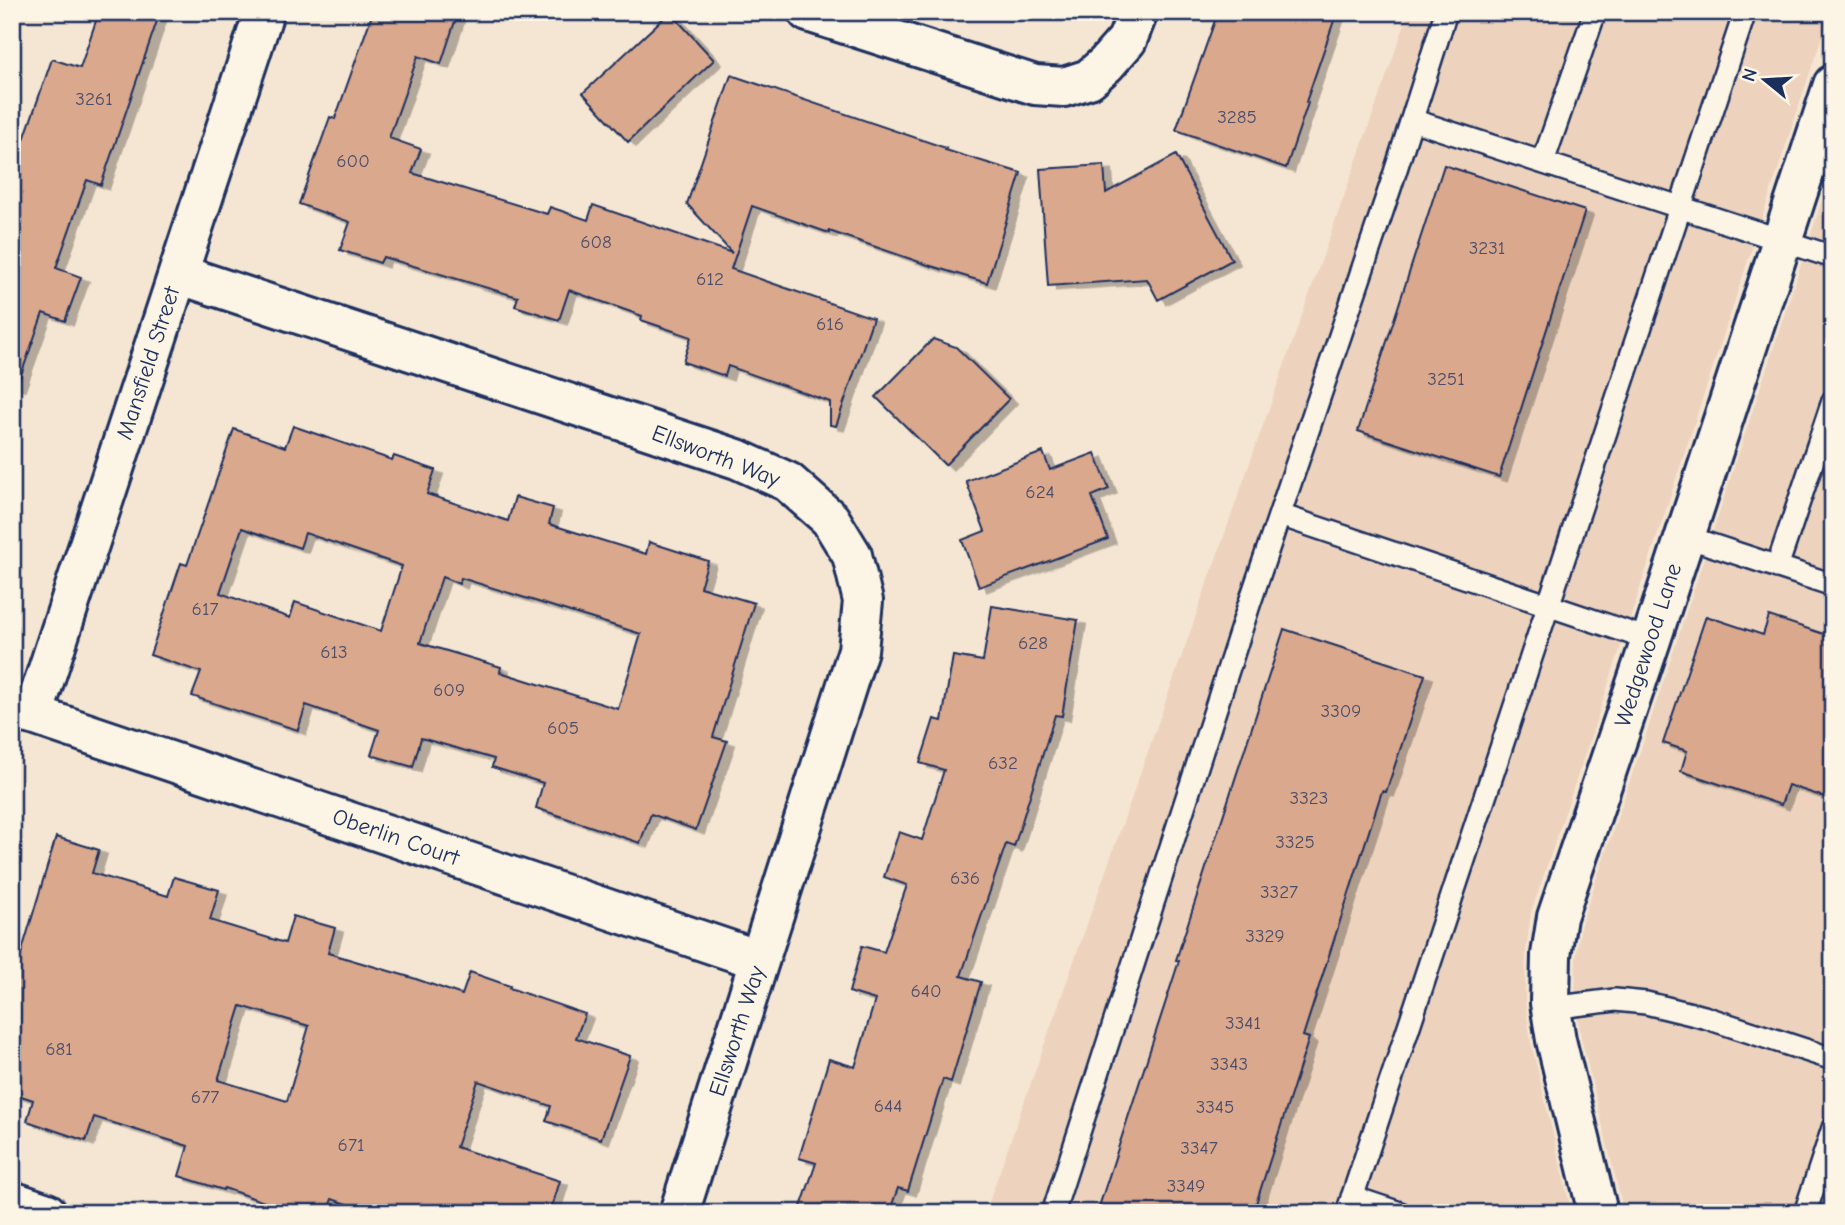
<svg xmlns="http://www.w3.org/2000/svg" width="1845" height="1225" font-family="'Comic Neue',sans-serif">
<defs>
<filter id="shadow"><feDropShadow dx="8" dy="4.5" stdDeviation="0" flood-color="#0004"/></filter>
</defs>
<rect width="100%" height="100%" fill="#f5e6d3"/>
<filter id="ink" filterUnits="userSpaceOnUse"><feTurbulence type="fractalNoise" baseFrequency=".0143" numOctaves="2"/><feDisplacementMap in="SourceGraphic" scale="14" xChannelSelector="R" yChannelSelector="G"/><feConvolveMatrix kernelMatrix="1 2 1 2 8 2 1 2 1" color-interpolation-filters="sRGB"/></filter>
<g filter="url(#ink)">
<path fill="#edd3be" d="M1409 12H1830L1599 713 1531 913 1526 952 1525 1001 1531 1042 1572 1213H985Z
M1833 167V1213H1624L1581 1038 1575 1003 1576 957 1581 924 1648 728Z"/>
<path fill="#daa88d" stroke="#1b2f5e" stroke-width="2" fill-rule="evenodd" filter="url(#shadow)" d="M99 12H160L101 185 87 180 56 268 81 277 65 321 43 313 17 386 12 385V174L52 59 80 68Z
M373 12H458L441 64 418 56 389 138 421 149 412 173 547 214 550 207 588 220 593 205 732 253 687 204 731 75 946 148 945 150 1021 173 987 283 931 266 829 231V233L752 206 731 269 873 318 836 426 830 425V402L728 366 725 376 683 362 691 337 641 320 642 316 569 290 559 320 515 306 518 297 383 257 380 263 340 250 350 222 299 204 330 117 335 119Z
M670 12 714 60 628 142 583 93Z
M1218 12H1337L1306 102 1308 103 1286 168 1176 130Z
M1176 155 1232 260 1158 300 1147 279 1048 286 1040 169 1104 165 1106 193Z
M1444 165 1585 211 1499 477 1358 431Z
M933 339 956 347 1009 399 945 465 876 397Z
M293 426 392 460 394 456 435 470 427 494 508 521 515 497 553 508 549 524 646 554 649 542 708 561 700 587 754 603 713 737 727 741 696 830 651 814 640 843 536 808 543 783 492 767 494 759 421 738 413 767 371 755 379 730 306 705 298 730 234 710 192 696 201 672 150 655 181 563 187 565 234 429 285 447ZM242 528 300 548 305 533 402 566 381 631 295 602 290 618 220 593ZM442 577 459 584 461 578 641 634 618 709 500 672 501 667 420 643Z
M1043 452 1050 470 1095 453 1109 489 1092 496 1108 539 979 587 962 540 985 531 966 481Z
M992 606 1078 620 1062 716 1055 715 1014 847 1006 844 961 976 981 982 951 1082 943 1079 908 1191 898 1188 889 1213H799L816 1163 799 1158 829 1059 855 1067 875 1000 849 992 862 946 884 952 907 885 884 877 899 832 922 840 944 770 920 763 934 719 942 721 953 656 983 661Z
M1706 616 1763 635 1769 616 1833 637V800L1788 785 1781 805 1681 771 1687 751 1663 743Z
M1284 629 1425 675 1386 792 1382 791 1303 1036 1309 1038 1253 1213H1097L1179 961 1176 960Z
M56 837 99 850 92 873 168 896 174 877 219 890 210 920 285 943 293 916 335 928 328 953 413 978 462 995 470 972 510 986 509 988 585 1014 576 1038 630 1056 601 1139 546 1121 551 1106 478 1081 456 1147 560 1181 550 1213H373L332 1199 327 1213H296L224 1188 223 1190 179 1176 188 1146 94 1117 86 1141 27 1121 33 1100 12 1093V984ZM241 1006 309 1026 287 1101 218 1080Z"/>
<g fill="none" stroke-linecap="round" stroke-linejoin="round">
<defs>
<path id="service" d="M1412 120 1833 257
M1543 162 1595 12
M1280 515 1651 640
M1684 536 1833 585
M1777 567 1833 401
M1551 1008 1615 1000 1646 1003 1704 1017 1833 1059
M1352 1197 1400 1213
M1053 1213 1249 605 1391 185 1446 12
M1347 1213 1745 12
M1805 1213 1833 1128"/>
<path id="minor" d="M808 12 1035 85 1064 87 1089 79 1106 64 1127 40 1138 12
M178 274 737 459 788 482 830 519 852 555 863 601 858 650 679 1213
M12 710 33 715 759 960
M33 715 264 12
M12 1201 47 1213"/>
<path id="tertiary" d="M1598 1213 1556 1040 1550 1003 1551 955 1557 917 1651 640 1833 85"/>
</defs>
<use href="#service" stroke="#1b2f5e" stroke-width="26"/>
<use href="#minor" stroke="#1b2f5e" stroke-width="44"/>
<use href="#tertiary" stroke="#1b2f5e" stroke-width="44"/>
<use href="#service" stroke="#fcf5e5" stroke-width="21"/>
<use href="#minor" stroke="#fcf5e5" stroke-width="38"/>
<use href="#tertiary" stroke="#fcf5e5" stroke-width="38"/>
</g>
</g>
<g text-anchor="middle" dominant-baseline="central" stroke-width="5" stroke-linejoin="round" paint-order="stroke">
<g font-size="19" fill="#4b4d6a">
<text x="94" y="99">3261</text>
<text x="1237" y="117">3285</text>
<text x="353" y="161">600</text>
<text x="596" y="242">608</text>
<text x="1487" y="248">3231</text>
<text x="710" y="279">612</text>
<text x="830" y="324">616</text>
<text x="1446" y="379">3251</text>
<text x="1040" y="492">624</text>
<text x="205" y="609">617</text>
<text x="1033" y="643">628</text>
<text x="334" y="652">613</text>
<text x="449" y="690">609</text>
<text x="1341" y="711">3309</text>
<text x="563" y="728">605</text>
<text x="1003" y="763">632</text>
<text x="1309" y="798">3323</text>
<text x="1295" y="842">3325</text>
<text x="965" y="878">636</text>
<text x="1279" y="892">3327</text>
<text x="1265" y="936">3329</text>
<text x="926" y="991">640</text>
<text x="1243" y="1023">3341</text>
<text x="59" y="1049">681</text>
<text x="1229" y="1064">3343</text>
<text x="205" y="1097">677</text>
<text x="888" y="1106">644</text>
<text x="1215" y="1107">3345</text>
<text x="351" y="1145">671</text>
<text x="1199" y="1148">3347</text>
<text x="1186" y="1186">3349</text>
</g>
<g font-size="23" fill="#1b2f5e" stroke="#fcf5e5">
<text transform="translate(148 363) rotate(-72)">Mansfield Street</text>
<text transform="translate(716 456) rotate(21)">Ellsworth Way</text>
<text transform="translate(1648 645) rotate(-72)">Wedgewood Lane</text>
<text transform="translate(396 837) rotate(19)">Oberlin Court</text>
<text transform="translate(737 1031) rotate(-72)">Ellsworth Way</text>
</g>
</g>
<rect width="1845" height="1225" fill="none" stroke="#fcf5e5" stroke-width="42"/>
<rect x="21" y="21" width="1803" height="1183" fill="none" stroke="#1b2f5e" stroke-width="2.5" filter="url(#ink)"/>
<g transform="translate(1765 80) rotate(288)" stroke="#fcf5e5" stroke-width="5" paint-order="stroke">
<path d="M0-5L12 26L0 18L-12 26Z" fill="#1b2f5e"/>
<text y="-10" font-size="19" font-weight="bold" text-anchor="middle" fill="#1b2f5e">N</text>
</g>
</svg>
